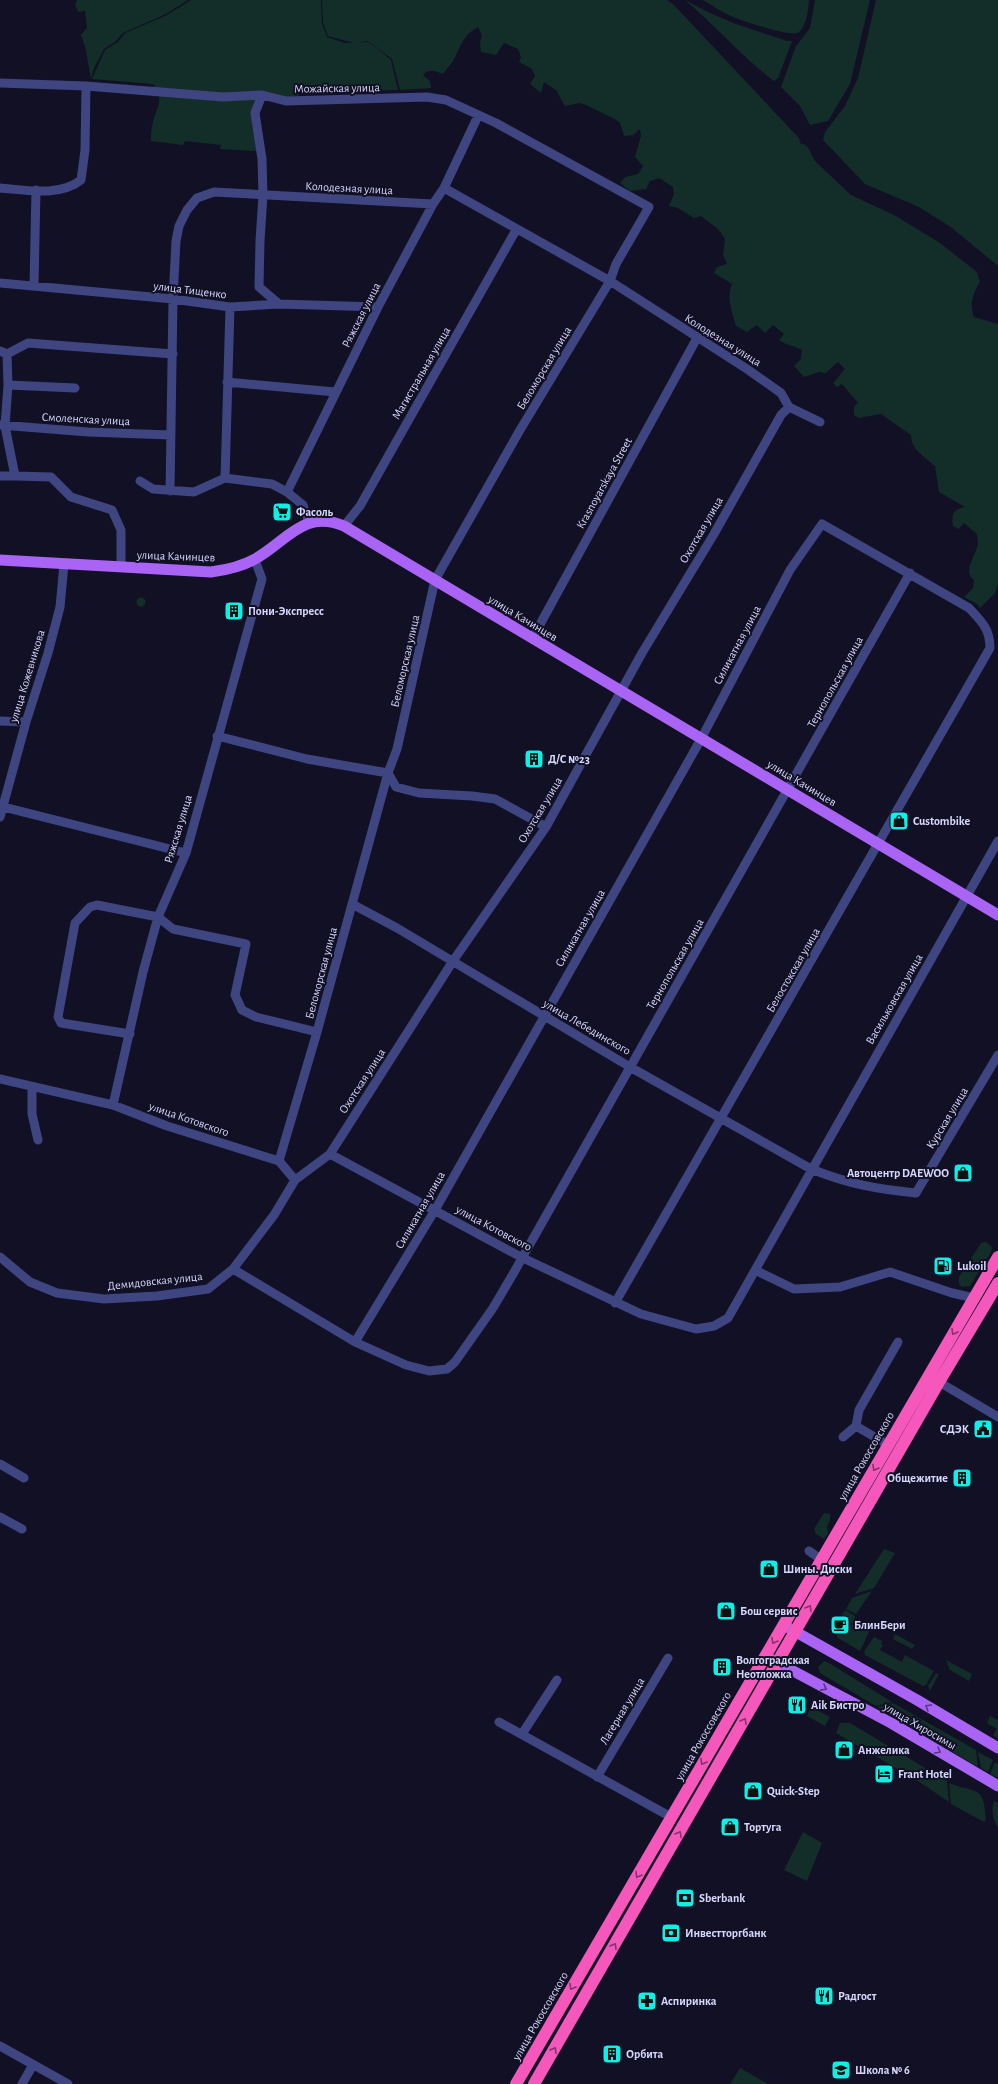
<svg xmlns="http://www.w3.org/2000/svg" width="998" height="2084" font-family="'Alegreya Sans',sans-serif">
<rect width="100%" height="100%" fill="#111024"/>
<path fill="#132e29" d="M77 0H188L166 14 123 33 115 42 104 49 94 68 91 79 85 46 81 35 87 28 85 11 78 12 75 5Z
M191 0H321L322 24 327 37 345 43 368 42 378 49 391 60 398 90 335 91 301 87 298 96 287 98 262 95 252 113 257 151 220 149 221 145 185 141 183 145 151 141C151 135 151 128 153 122 157 107 165 98 153 84L92 79 105 50 118 42 125 33 167 15Z
M322 0H667L673 4 799 138 800 143 807 146 815 161 851 195 896 216 940 243 977 272 980 282C973 294 969 303 974 317L998 324V584L995 593 980 608 977 604 964 597 973 588 974 580C962 572 976 555 978 544 978 541 977 537 977 534L964 523 959 529 953 526C951 514 954 509 965 507L939 492 935 466C924 456 911 450 911 435L881 414 859 418 854 415V407L858 403 842 384 837 387 833 383 845 369 838 362 826 373 819 372 804 377 794 366 801 359 802 350C794 345 787 346 779 340L784 334 773 325 765 333 757 325 747 332 736 326C732 312 726 298 732 284L714 273 717 267 727 264 723 255 725 239 718 229 701 216 694 218 678 208 669 206 674 194 673 187 659 178 650 181 646 189 630 191 620 183 625 177 638 174 643 166 635 157 641 136 640 129 633 135 624 136 620 123 615 119 586 105 579 103 565 106 556 90 544 82 541 93 530 84 535 76 532 69 519 62 521 57 518 49 504 43 496 55 481 52 480 42 482 35 478 27C463 35 460 48 453 61 450 65 446 70 443 74 435 71 429 68 423 75L430 81 431 88 400 90 392 59 368 41 354 43 328 36 323 23Z
M685 0 710 13 736 24 787 41H792L778 78 774 81C742 57 716 26 685 0Z
M703 0H809C808 10 807 25 799 32 793 38 743 21 733 17 723 13 713 6 703 0Z
M815 0H870L850 84 828 121 810 125 800 106 781 87 796 46 810 28Z
M876 0H998V266L952 228 919 207 865 184 823 140 825 132 845 106 858 78Z
M136.5 602a4.5 4.5 0 1 1 9 0a4.5 4.5 0 1 1-9 0Z
M986 1242 992 1247 991 1252 970 1286 962 1287 959 1284V1277L981 1243Z
M824 1513 830 1514V1520L827 1527 828 1534 824 1539 816 1534 814 1529Z
M884 1549 895 1553 874 1588 855 1594Z
M872 1591 856 1614 846 1609 852 1598Z
M845 1610 855 1616 854 1620 870 1630 860 1651 838 1638 835 1629 846 1634 853 1624 841 1616Z
M895 1634 915 1645 912 1649 893 1639Z
M874 1637 882 1641 881 1644 883 1645 880 1650 902 1662 905 1655 934 1671 926 1685 923 1686 865 1655 864 1652Z
M946 1660 972 1674 969 1681 950 1670Z
M824 1661 829 1663 892 1702 876 1706 820 1673 818 1667Z
M936 1673 939 1674 930 1691 928 1686Z
M893 1703 976 1750 978 1767 877 1707Z
M810 1709H815L830 1717 825 1726 807 1716Z
M990 1716 998 1720V1739L993 1735 997 1729 987 1723Z
M840 1723H850L947 1781 949 1802 918 1781 836 1733Z
M978 1752 993 1760 988 1772 981 1768Z
M995 1762 998 1764V1778L990 1774Z
M949 1783C977 1794 984 1784 986 1820L984 1822 951 1804Z
M994 1801 998 1803V1827C993 1822 991 1808 994 1801Z
M803 1832 822 1843 807 1881 784 1870Z
M740 2068 768 2084H730Z"/>
<g fill="none" stroke-linecap="round" stroke-linejoin="round">
<path stroke="#3e4580" stroke-width="9" d="M0 83 86 86 223 97 262 95 286 101 427 97 446 100 496 123 649 207 616 264 610 281 520 430 435 580 397 749 388 773 317 1032 279 1161
M262 95 255 113 262 159 263 195 260 241 259 287 279 304
M0 188C25 190 60 197 81 180L85 150 86 86
M444 188 610 281 747 369 781 393 789 407 820 422
M0 283 173 299 230 307 279 304 378 307
M34 286 36 190
M0 351 7 354 28 343 173 354
M7 354 8 385 5 426 15 476 51 477 71 497 112 510 121 530V567
M227 382 335 392
M8 385 75 388
M0 425 88 432 171 435
M0 476H15
M225 478 230 307
M140 481 153 489 194 492 225 478 272 484 287 492
M170 491 173 299 176 241 179 226 187 210 197 198 214 192 433 204
M309 523 303 505 287 492 378 307 433 204 444 188 478 116
M344 526 360 506 516 230
M532 639 697 338
M0 721 26 722
M217 736 307 759 388 773 396 787 419 793 472 796 495 799 546 827
M0 806 186 853
M0 817 26 722 48 653 60 607 64 564
M352 904 397 928 630 1067 811 1169C849 1184 876 1189 916 1193L998 1055
M130 1034 61 1023 58 1017 75 923 90 907 97 905 158 917 173 929 246 944 235 995 242 1010 256 1017 317 1032
M0 1079 113 1105 167 1126 279 1161 295 1180
M32 1088V1114L38 1140
M113 1105 143 972 158 917 186 853 262 579 255 560
M330 1154 521 1257 641 1314 696 1329 714 1326 728 1318 998 841
M0 1257 30 1282 57 1293 104 1299 157 1296 208 1289 233 1269 274 1215 295 1180 330 1154 453 961 546 827 642 653 714 534 781 415 789 407
M233 1269 355 1342 406 1365 429 1371 447 1369 455 1362 493 1308 513 1274 910 573
M755 1270 794 1289 840 1287 890 1272 952 1293 974 1298
M355 1342 435 1210 701 739 790 570 822 524 969 608C982 622 990 629 990 648L615 1303
M939 1382 998 1417
M856 1426 859 1410 898 1342
M843 1437 856 1426 888 1445
M0 1464 24 1478
M0 1517 22 1529
M809 1551 822 1560
M499 1722 671 1817
M522 1734 557 1680
M597 1777 668 1658
M0 2046 68 2084
M22 2084 33 2065"/>
<path stroke="#aa64f5" stroke-width="11" d="M0 560 211 572C226 570 241 567 255 559 287 541 304 509 344 526L998 915
M787 1627 917 1700 998 1748
M765 1656 891 1723 998 1786"/>
<path stroke="#f558ba" stroke-width="12" d="M516 2084 998 1257
M534 2084 939 1382 998 1283"/>
</g>
<defs><path id="oneway-chevron" d="M-2-3.5L2.5 0L-2 3.5" fill="none" stroke-width="1.6" stroke-linecap="round" stroke-linejoin="round"/></defs>
<g stroke="#83346f">
<use href="#oneway-chevron" transform="translate(954 1332) rotate(120)"/>
<use href="#oneway-chevron" transform="translate(875 1468) rotate(120)"/>
<use href="#oneway-chevron" transform="translate(809 1608) rotate(-60)"/>
<use href="#oneway-chevron" transform="translate(774 1641) rotate(120)"/>
<use href="#oneway-chevron" transform="translate(744 1721) rotate(-60)"/>
<use href="#oneway-chevron" transform="translate(703 1762) rotate(120)"/>
<use href="#oneway-chevron" transform="translate(679 1834) rotate(-60)"/>
<use href="#oneway-chevron" transform="translate(638 1875) rotate(120)"/>
<use href="#oneway-chevron" transform="translate(614 1946) rotate(-60)"/>
<use href="#oneway-chevron" transform="translate(572 1987) rotate(120)"/>
<use href="#oneway-chevron" transform="translate(554 2050) rotate(-60)"/>
</g>
<g stroke="#563682">
<use href="#oneway-chevron" transform="translate(824 1688) rotate(28)"/>
<use href="#oneway-chevron" transform="translate(928 1707) rotate(-149)"/>
<use href="#oneway-chevron" transform="translate(938 1751) rotate(30)"/>
</g>
<defs>
<symbol id="supermarket-square" viewBox="-11 -11 22 22"><rect x="-9" y="-9" width="18" height="18" rx="4" fill="#0fefe6" stroke="#111024"/><path d="M-6-5.5h2.5l.6 2H6L4.5 2H-2.5L-4.4-4H-6ZM-1.5 3.2a1.3 1.3 0 1 0 .1 0ZM3 3.2a1.3 1.3 0 1 0 .1 0Z" fill="#111"/></symbol>
<symbol id="building-square" viewBox="-11 -11 22 22"><rect x="-9" y="-9" width="18" height="18" rx="4" fill="#0fefe6" stroke="#111024"/><path d="M-4-6H4V6H1V3H-1V6H-4ZM-2.5-4.3h1.7v1.8h-1.7ZM.8-4.3h1.7v1.8H.8ZM-2.5-1h1.7V.8h-1.7ZM.8-1h1.7V.8H.8Z" fill="#111"/></symbol>
<symbol id="shop-square" viewBox="-11 -11 22 22"><rect x="-9" y="-9" width="18" height="18" rx="4" fill="#0fefe6" stroke="#111024"/><path d="M-5-2.5h2.3a2.7 3.5 0 0 1 5.4 0H5L5.5 6h-11ZM-1.5-2.5h3a1.5 2.3 0 0 0-3 0Z" fill="#111"/></symbol>
<symbol id="fuel-square" viewBox="-11 -11 22 22"><rect x="-9" y="-9" width="18" height="18" rx="4" fill="#0fefe6" stroke="#111024"/><path d="M-5.5-6h7V0h2V4h1.3V-2.5L3-4.5l.8-.8L6-3V5H2.5V1h-1V6h-7ZM-4.2-4.7v3.2H.2V-4.7Z" fill="#111"/></symbol>
<symbol id="civic-square" viewBox="-11 -11 22 22"><rect x="-9" y="-9" width="18" height="18" rx="4" fill="#0fefe6" stroke="#111024"/><path d="M-.6-6.5H3V-4.5H.6V-3L4-1V1h2V6H-6V1h2V-1L-.6-3ZM-1.2 2.5V6h2.4V2.5Z" fill="#111"/></symbol>
<symbol id="cafe-square" viewBox="-11 -11 22 22"><rect x="-9" y="-9" width="18" height="18" rx="4" fill="#0fefe6" stroke="#111024"/><path d="M-5.5-4.5H6V0H3Q3 3.5 0 3.5H-2.5Q-5.5 3.5-5.5 0ZM3-3.2v2h1.7v-2ZM-6 4.5H4V6H-6Z" fill="#111"/></symbol>
<symbol id="restaurant-square" viewBox="-11 -11 22 22"><rect x="-9" y="-9" width="18" height="18" rx="4" fill="#0fefe6" stroke="#111024"/><path d="M-5-6h1v4h1v-4h1v4h1v-4h1v5L-1.5 .5V6h-2V.5L-5-1ZM5-6V6H3V1.5H1.5Q1.5-4 5-6Z" fill="#111"/></symbol>
<symbol id="hotel-square" viewBox="-11 -11 22 22"><rect x="-9" y="-9" width="18" height="18" rx="4" fill="#0fefe6" stroke="#111024"/><path d="M-6-4.5h1.5V1H6V5H4.5V3h-9V5H-6ZM-4 0a1.8 1.8 0 1 1 3.6 0ZM.5 0V-2.5h3Q6-2.5 6 0Z" fill="#111"/></symbol>
<symbol id="bank-square" viewBox="-11 -11 22 22"><rect x="-9" y="-9" width="18" height="18" rx="4" fill="#0fefe6" stroke="#111024"/><path d="M-6-4H6V4H-6ZM0-2.3a2.3 2.3 0 1 0 0 4.6a2.3 2.3 0 1 0 0-4.6Z" fill="#111"/></symbol>
<symbol id="pharmacy-square" viewBox="-11 -11 22 22"><rect x="-9" y="-9" width="18" height="18" rx="4" fill="#0fefe6" stroke="#111024"/><path d="M-2-6h4v4h4v4h-4v4h-4v-4h-4v-4h4Z" fill="#111"/></symbol>
<symbol id="school-square" viewBox="-11 -11 22 22"><rect x="-9" y="-9" width="18" height="18" rx="4" fill="#0fefe6" stroke="#111024"/><path d="M0-5L7-2L0 1L-7-2ZM-4 1L0 2.5L4 1V4Q0 6-4 4Z" fill="#111"/></symbol>
</defs>
<g fill-rule="evenodd">
<use href="#supermarket-square" x="271" y="501" width="22" height="22"/>
<use href="#building-square" x="223" y="600" width="22" height="22"/>
<use href="#building-square" x="523" y="748" width="22" height="22"/>
<use href="#shop-square" x="888" y="810" width="22" height="22"/>
<use href="#shop-square" x="952" y="1162" width="22" height="22"/>
<use href="#fuel-square" x="932" y="1255" width="22" height="22"/>
<use href="#civic-square" x="972" y="1418" width="22" height="22"/>
<use href="#building-square" x="951" y="1467" width="22" height="22"/>
<use href="#shop-square" x="758" y="1558" width="22" height="22"/>
<use href="#shop-square" x="715" y="1600" width="22" height="22"/>
<use href="#cafe-square" x="829" y="1614" width="22" height="22"/>
<use href="#building-square" x="711" y="1656" width="22" height="22"/>
<use href="#restaurant-square" x="786" y="1694" width="22" height="22"/>
<use href="#shop-square" x="833" y="1739" width="22" height="22"/>
<use href="#hotel-square" x="873" y="1763" width="22" height="22"/>
<use href="#shop-square" x="742" y="1780" width="22" height="22"/>
<use href="#shop-square" x="719" y="1816" width="22" height="22"/>
<use href="#bank-square" x="674" y="1887" width="22" height="22"/>
<use href="#bank-square" x="660" y="1922" width="22" height="22"/>
<use href="#restaurant-square" x="813" y="1985" width="22" height="22"/>
<use href="#pharmacy-square" x="636" y="1990" width="22" height="22"/>
<use href="#building-square" x="601" y="2043" width="22" height="22"/>
<use href="#school-square" x="830" y="2059" width="22" height="22"/>
</g>
<g text-anchor="middle" dominant-baseline="central" stroke-width="4" stroke-linejoin="round" paint-order="stroke">
<g font-size="12" fill="#d6d7fc" stroke="#111024">
<text transform="translate(337 88) rotate(-1)">Можайская улица</text>
<text transform="translate(349 188) rotate(3)">Колодезная улица</text>
<text transform="translate(190 290) rotate(7)">улица Тищенко</text>
<text transform="translate(361 315) rotate(-63)">Ряжская улица</text>
<text transform="translate(723 340) rotate(32)">Колодезная улица</text>
<text transform="translate(544 368) rotate(-59)">Беломорская улица</text>
<text transform="translate(421 373) rotate(-60)">Магистральная улица</text>
<text transform="translate(86 419) rotate(3)">Смоленская улица</text>
<text transform="translate(604 483) rotate(-61)">Krasnoyarskaya Street</text>
<text transform="translate(701 530) rotate(-60)">Охотская улица</text>
<text transform="translate(176 556) rotate(2)">улица Качинцев</text>
<text transform="translate(523 618) rotate(31)">улица Качинцев</text>
<text transform="translate(737 645) rotate(-62)">Силикатная улица</text>
<text transform="translate(405 661) rotate(-77)">Беломорская улица</text>
<text transform="translate(27 676) rotate(-73)">улица Кожевникова</text>
<text transform="translate(835 682) rotate(-61)">Тернопольская улица</text>
<text transform="translate(802 783) rotate(31)">улица Качинцев</text>
<text transform="translate(540 810) rotate(-59)">Охотская улица</text>
<text transform="translate(178 829) rotate(-73)">Ряжская улица</text>
<text transform="translate(580 928) rotate(-60)">Силикатная улица</text>
<text transform="translate(675 964) rotate(-60)">Тернопольская улица</text>
<text transform="translate(793 970) rotate(-60)">Белостокская улица</text>
<text transform="translate(321 973) rotate(-75)">Беломорская улица</text>
<text transform="translate(894 999) rotate(-60)">Васильковская улица</text>
<text transform="translate(587 1027) rotate(30)">улица Лебединского</text>
<text transform="translate(362 1081) rotate(-57)">Охотская улица</text>
<text transform="translate(947 1118) rotate(-59)">Курская улица</text>
<text transform="translate(189 1119) rotate(19)">улица Котовского</text>
<text transform="translate(420 1210) rotate(-60)">Силикатная улица</text>
<text transform="translate(494 1228) rotate(28)">улица Котовского</text>
<text transform="translate(155 1281) rotate(-6)">Демидовская улица</text>
<text transform="translate(866 1456) rotate(-60)">улица Рокоссовского</text>
<text transform="translate(622 1711) rotate(-59)">Лагерная улица</text>
<text transform="translate(920 1726) rotate(30)">улица Хиросимы</text>
<text transform="translate(703 1736) rotate(-60)">улица Рокоссовского</text>
<text transform="translate(540 2016) rotate(-60)">улица Рокоссовского</text>
</g>
<g font-size="12" font-weight="bold" fill="#d6d7fc" stroke="#111024" text-anchor="start">
<text x="296" y="512">Фасоль</text>
<text x="248" y="611">Пони-Экспресс</text>
<text x="548" y="759">Д/С №23</text>
<text x="913" y="821">Custombike</text>
<text x="949" y="1173" text-anchor="end">Автоцентр DAEWOO</text>
<text x="957" y="1266">Lukoil</text>
<text x="969" y="1429" text-anchor="end">СДЭК</text>
<text x="948" y="1478" text-anchor="end">Общежитие</text>
<text x="783" y="1569">Шины. Диски</text>
<text x="740" y="1611">Бош сервис</text>
<text x="854" y="1625">БлинБери</text>
<text x="736" y="1660">Волгоградская<tspan x="736" dy="14">Неотложка</tspan></text>
<text x="811" y="1705">Aik Бистро</text>
<text x="858" y="1750">Анжелика</text>
<text x="898" y="1774">Frant Hotel</text>
<text x="767" y="1791">Quick-Step</text>
<text x="744" y="1827">Тортуга</text>
<text x="699" y="1898">Sberbank</text>
<text x="685" y="1933">Инвестторгбанк</text>
<text x="838" y="1996">Радгост</text>
<text x="661" y="2001">Аспиринка</text>
<text x="626" y="2054">Орбита</text>
<text x="855" y="2070">Школа № 6</text>
</g>
</g>
</svg>
